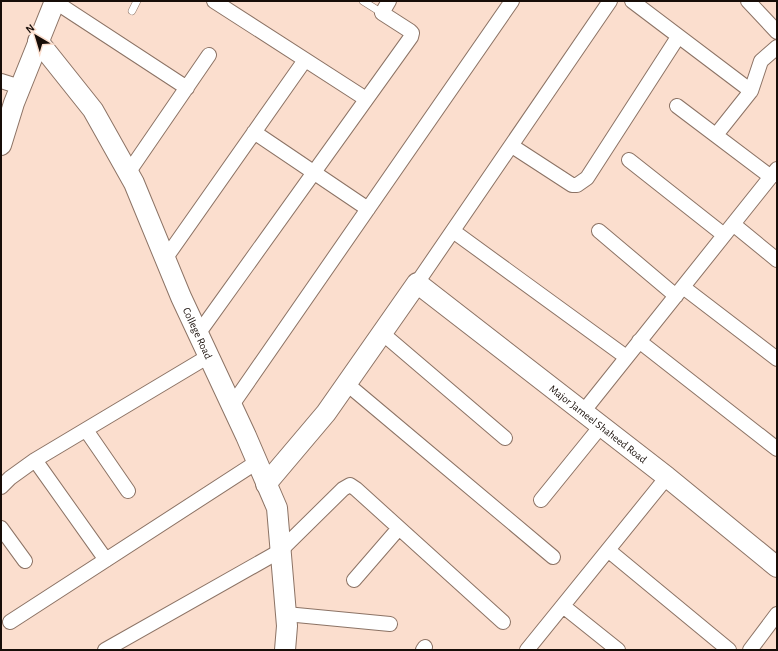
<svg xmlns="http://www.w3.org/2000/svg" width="778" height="651" font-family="'Alegreya Sans',sans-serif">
<rect width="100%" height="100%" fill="#fbdece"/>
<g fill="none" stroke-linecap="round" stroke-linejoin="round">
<defs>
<path id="lane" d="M363 1 382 13
M132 11 137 1"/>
<path id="street" d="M54 1 187 88
M214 1 366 99
M632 1 751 91 716 135
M748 1 777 32
M1 81 20 87
M751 91 761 61 777 47
M677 106 771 177
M254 132 368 209
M512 146 572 185H577L587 178 678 37
M629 160 724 235
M128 173 209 55
M733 224 777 260
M453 231 622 354
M599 231 676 296
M165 259 305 60
M417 283 610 1
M683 287 777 359
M382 333 505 438
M198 334 411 37 412 33 410 31 382 13 389 1
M639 341 777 449
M347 384 553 557
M232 405 512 1
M583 412 777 169
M86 430 128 491
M35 460 106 560
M1 487 10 478 35 460 209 356
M541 500 601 426
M1 528 25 561
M608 550 729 650
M354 580 399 528
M563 606 618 650
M286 614 390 624
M10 622 257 462
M105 650 280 551 343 489 350 485 356 489 503 622
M423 650 425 647
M527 650 667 477
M750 650 777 614"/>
<g id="secondary">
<path id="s1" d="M38 41 93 110 134 183 181 297 246 436 277 508 287 626 285 650"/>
<path d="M1 145 14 103 55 1"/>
<path id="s2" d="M266 484 326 413 417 283 667 477 777 567"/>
</g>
</defs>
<use href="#lane" stroke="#8c7365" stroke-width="8"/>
<use href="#street" stroke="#8c7365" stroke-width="16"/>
<use href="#secondary" stroke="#8c7365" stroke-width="22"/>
<use href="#lane" stroke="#fff" stroke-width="7"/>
<use href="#street" stroke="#fff" stroke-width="14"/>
<use href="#secondary" stroke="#fff" stroke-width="20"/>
</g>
<g text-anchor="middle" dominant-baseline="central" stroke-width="4" stroke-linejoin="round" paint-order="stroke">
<g font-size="11" fill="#170d08" stroke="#fbdece">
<text stroke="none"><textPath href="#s1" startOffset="335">College Road</textPath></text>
<text stroke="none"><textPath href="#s2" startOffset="481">Major Jameel Shaheed Road</textPath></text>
</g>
</g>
<rect width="778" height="651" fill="none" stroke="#170d08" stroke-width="4"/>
<g transform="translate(36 36) rotate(322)" stroke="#fbdece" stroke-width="3" paint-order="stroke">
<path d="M0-3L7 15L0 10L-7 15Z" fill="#170d08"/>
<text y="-6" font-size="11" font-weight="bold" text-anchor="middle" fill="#170d08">N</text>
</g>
</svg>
